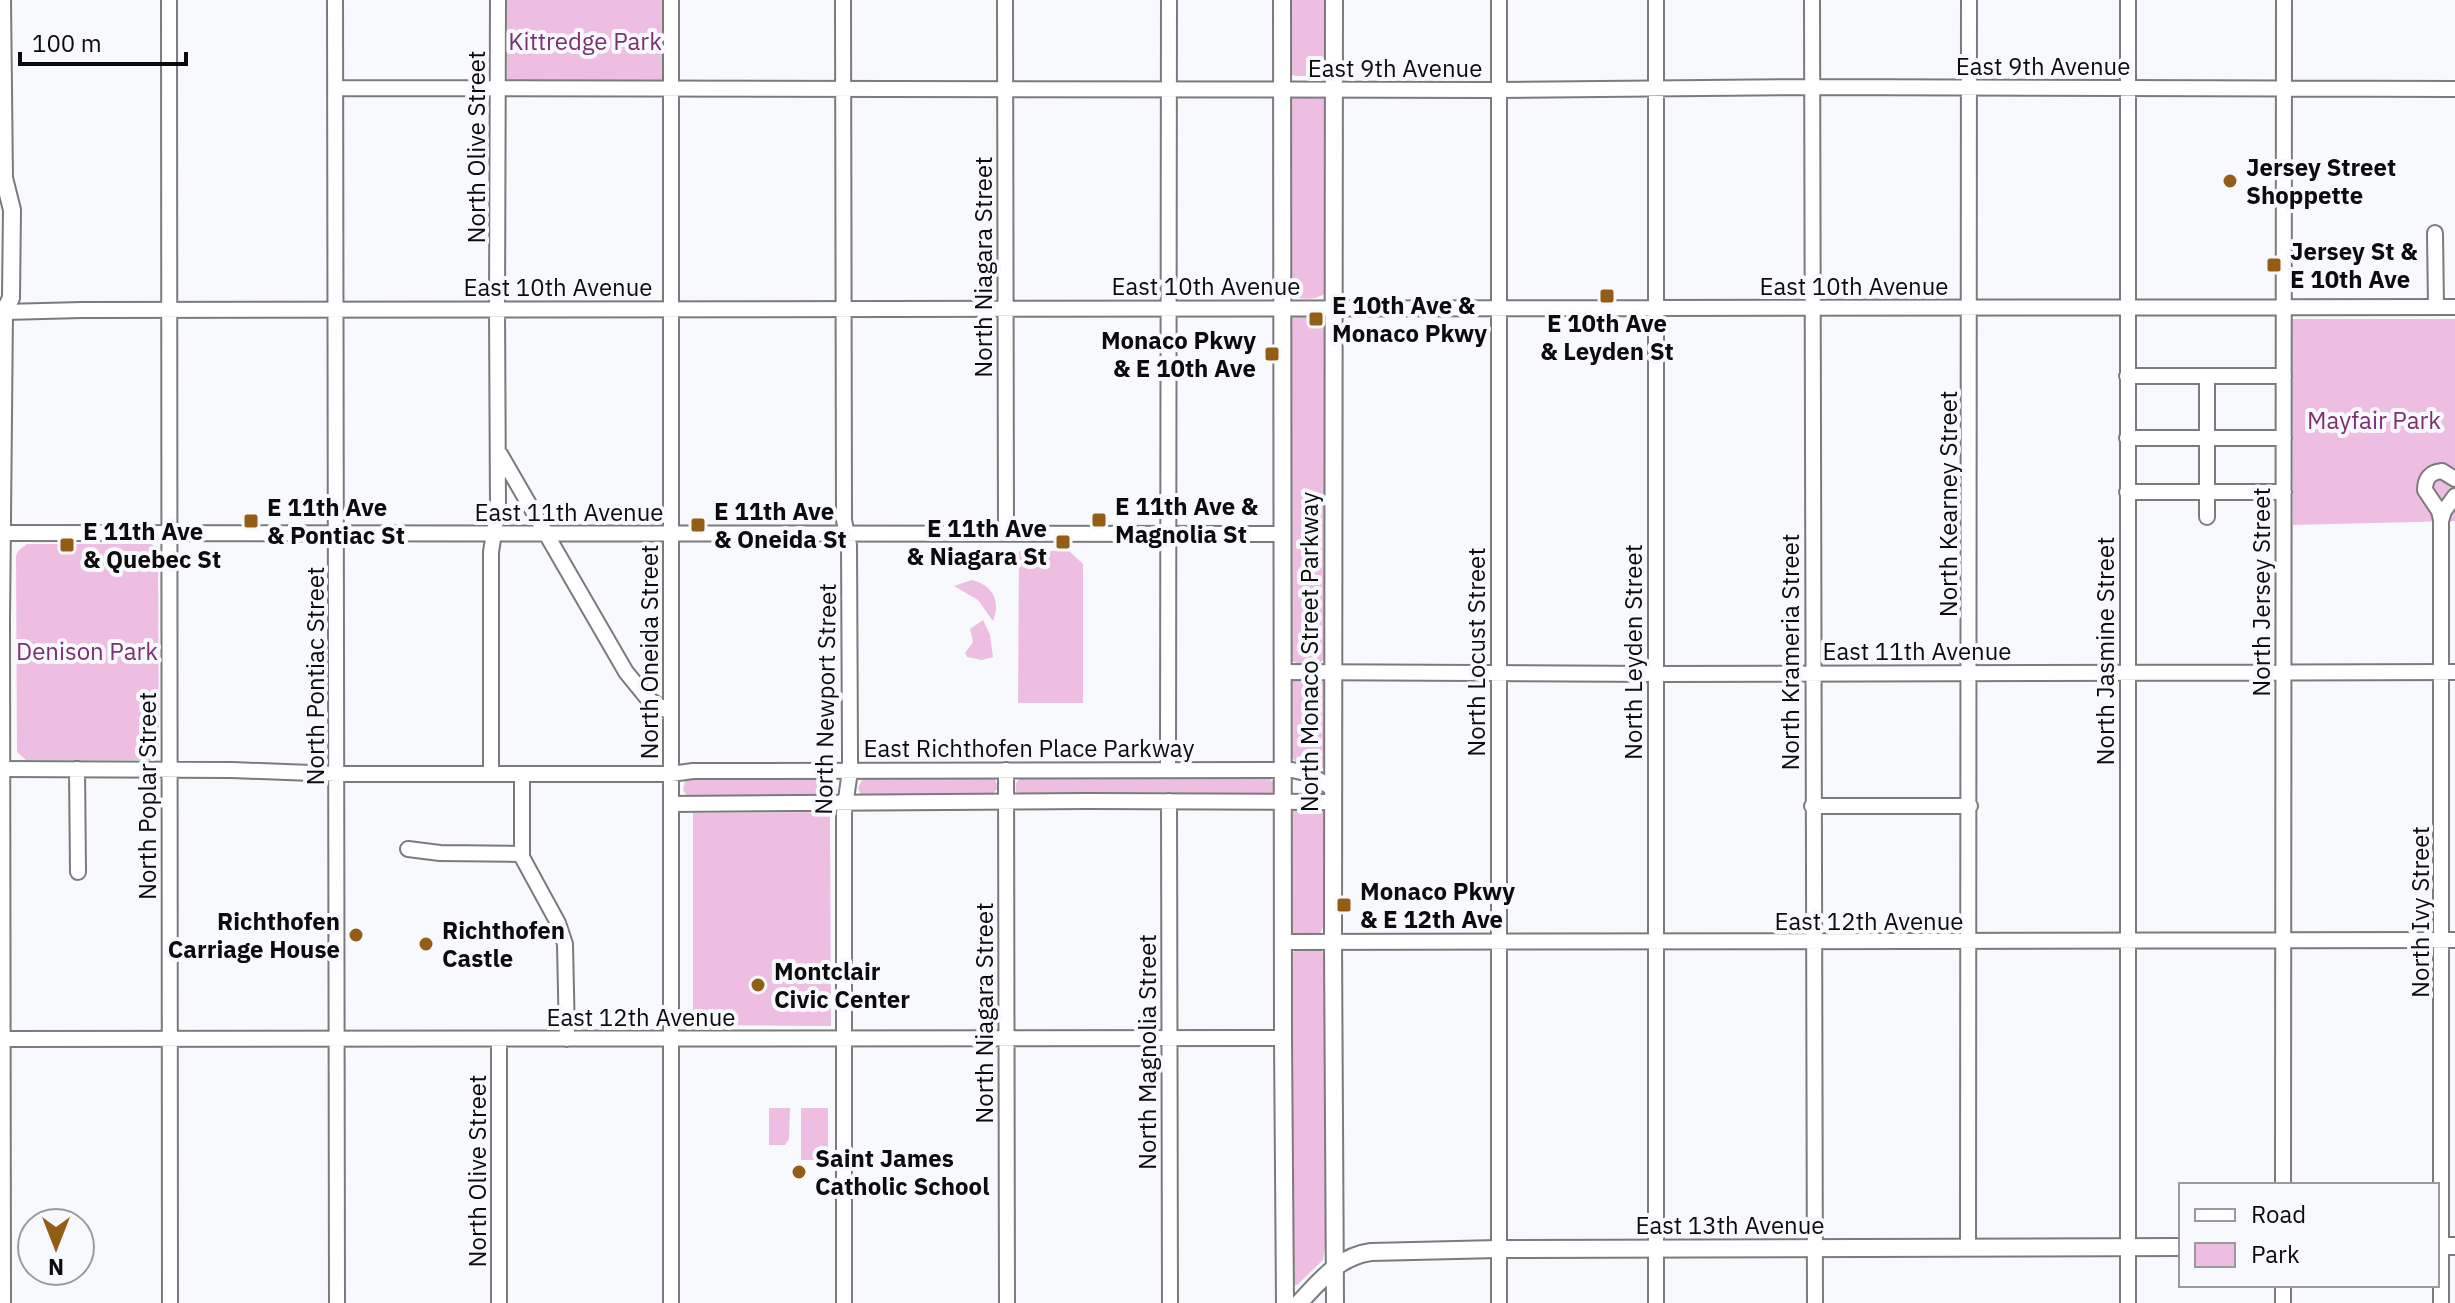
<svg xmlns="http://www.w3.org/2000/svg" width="2455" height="1303" font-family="'IBM Plex Sans',sans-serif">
<rect width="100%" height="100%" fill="#f8f9fc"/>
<path fill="#edbee2" d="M507 0H662L663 81 507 82Z
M1289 0H1325L1324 70 1317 76H1295L1291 74Z
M1298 96C1307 96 1320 93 1327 102V291C1319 301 1299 301 1289 293V100Z
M1320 315 1325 318 1326 323V655C1322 669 1301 666 1290 660L1289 322 1294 316Z
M2292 319H2455V521L2293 525Z
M27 544H151L158 548 159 755 154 760H26L17 752 16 556 18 551Z
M1019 551H1069L1083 564V703H1018Z
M972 580C993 585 1001 602 993 621L978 600 954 586Z
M983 620 990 635 993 657 982 660 967 657 965 653 973 642 970 629Z
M1295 680 1323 681 1325 683 1327 764 1322 769 1295 761 1289 754V690L1291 682Z
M690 778 825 779 833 781 837 790 835 793 827 797H693L686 795 683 790 685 781Z
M868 778H988L995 779 998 788 992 795 865 796 860 793 858 788 862 780Z
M1024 778H1269L1275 784 1273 793 1267 796H1020L1016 791C1015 784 1016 779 1024 778Z
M1296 809 1325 810 1327 813 1325 923 1319 936 1292 935 1290 931V818L1293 811Z
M830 812 831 1026 693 1025V813Z
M1318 949 1322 951 1326 961 1325 1248 1323 1260 1297 1285H1294L1290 1282V955L1296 950Z
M769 1108H790L789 1139 785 1145H769Z
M801 1108H828V1160H801Z"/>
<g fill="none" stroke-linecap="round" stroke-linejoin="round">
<defs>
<path id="minor" d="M169 0 170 1303
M335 0 337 1303
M671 0V1303
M843 0 844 520 849 545 850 754V771L844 813V1303
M1005 0 1006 533
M1499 0V1303
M1656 0V1303
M1812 0 1815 1303
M335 88 1499 90 1813 87 2455 89
M2435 233 2436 307
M4 312 82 310 2455 307
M2127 376H2207
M2127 438H2284
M500 454 626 672 648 699 671 713
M2127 492H2284
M2207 517V376H2284
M2441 520 2439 511 2425 490C2425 479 2430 472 2442 471L2455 479
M0 533 1283 534
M1283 672 1655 674 2455 672
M1 769 232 770 338 774H671L693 771 1292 770 1310 774 1333 789
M77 769 78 872
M1006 770 1007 1303
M1168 770 1169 0
M491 774V552L498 507 497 309 498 0
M522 774V857L558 923 565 944 567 1039
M1169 801 1170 1303
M671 804 1087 801 1333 802
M1812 806H1970
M408 849 440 853 521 854
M1283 942 2455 940
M0 1039 1283 1038
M2283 1185 2284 0
M1968 1247 1969 0
M2283 1285V1303
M499 1303V1039
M2128 1303V0
M2441 1303V521L2444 511 2455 496"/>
<path id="major" d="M1282 0 1283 1038 1285 1303
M1334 0 1333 942 1335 1303
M2 185 4 178 2 0
M2437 1246H2455
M2 1303 1 621 4 312 11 298 12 210 4 178
M1299 1303C1320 1281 1339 1256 1371 1252L1498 1249 2181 1247"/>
</defs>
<use href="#minor" stroke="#7b7b7e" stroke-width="18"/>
<use href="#major" stroke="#7b7b7e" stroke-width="20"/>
<use href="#minor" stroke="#fff" stroke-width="14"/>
<use href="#major" stroke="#fff" stroke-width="16"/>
</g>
<g fill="#945d15" stroke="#f8f9fc" stroke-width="3">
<circle cx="2230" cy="181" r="8"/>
<rect x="2266" y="257" width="16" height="16" rx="4"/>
<rect x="1599" y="288" width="16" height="16" rx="4"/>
<rect x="1308" y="311" width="16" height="16" rx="4"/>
<rect x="1264" y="346" width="16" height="16" rx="4"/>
<rect x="1091" y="512" width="16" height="16" rx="4"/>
<rect x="243" y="513" width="16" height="16" rx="4"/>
<rect x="690" y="517" width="16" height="16" rx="4"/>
<rect x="1055" y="534" width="16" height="16" rx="4"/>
<rect x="59" y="537" width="16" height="16" rx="4"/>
<rect x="1336" y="897" width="16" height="16" rx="4"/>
<circle cx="356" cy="935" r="8"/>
<circle cx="426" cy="944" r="8"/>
<circle cx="758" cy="985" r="8"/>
<circle cx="799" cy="1172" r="8"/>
</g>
<g text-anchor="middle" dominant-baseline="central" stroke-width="8" stroke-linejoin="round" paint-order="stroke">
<g font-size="24" fill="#7d3070" stroke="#f8f9fc">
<text x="585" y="41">Kittredge Park</text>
<text x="2374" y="420">Mayfair Park</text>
<text x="87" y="651">Denison Park</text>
</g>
<g font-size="24" fill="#0c0c0d" stroke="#f8f9fc">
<text x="2043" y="66">East 9th Avenue</text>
<text x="1395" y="68">East 9th Avenue</text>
<text transform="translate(476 147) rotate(-90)">North Olive Street</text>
<text transform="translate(983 267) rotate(-90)">North Niagara Street</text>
<text x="1206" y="286">East 10th Avenue</text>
<text x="1854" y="286">East 10th Avenue</text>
<text x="558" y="287">East 10th Avenue</text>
<text transform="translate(1948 504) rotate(-90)">North Kearney Street</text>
<text x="569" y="512">East 11th Avenue</text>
<text transform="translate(2261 592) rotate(-90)">North Jersey Street</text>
<text x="1917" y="651">East 11th Avenue</text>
<text transform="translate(2105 651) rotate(-90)">North Jasmine Street</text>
<text transform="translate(649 652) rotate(-90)">North Oneida Street</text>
<text transform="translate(1309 652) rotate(-90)">North Monaco Street Parkway</text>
<text transform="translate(1476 652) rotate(-90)">North Locust Street</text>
<text transform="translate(1633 652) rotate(-90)">North Leyden Street</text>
<text transform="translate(1790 652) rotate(-90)">North Krameria Street</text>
<text transform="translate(315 676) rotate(-90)">North Pontiac Street</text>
<text transform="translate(825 699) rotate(-89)">North Newport Street</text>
<text x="1029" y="748">East Richthofen Place Parkway</text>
<text transform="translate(147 796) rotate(-90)">North Poplar Street</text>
<text transform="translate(2420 912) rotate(-90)">North Ivy Street</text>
<text x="1869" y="921">East 12th Avenue</text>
<text transform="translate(984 1013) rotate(-90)">North Niagara Street</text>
<text x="641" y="1017">East 12th Avenue</text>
<text transform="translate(1147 1052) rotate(-90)">North Magnolia Street</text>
<text transform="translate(477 1171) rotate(-90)">North Olive Street</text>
<text x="1730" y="1225">East 13th Avenue</text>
</g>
<g font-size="24" font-weight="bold" fill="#0c0c0d" stroke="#f8f9fc" text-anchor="start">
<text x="2246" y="167">Jersey Street<tspan x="2246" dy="28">Shoppette</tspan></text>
<text x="2290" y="251">Jersey St &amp;<tspan x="2290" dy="28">E 10th Ave</tspan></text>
<text x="1332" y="305">E 10th Ave &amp;<tspan x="1332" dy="28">Monaco Pkwy</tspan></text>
<text x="1607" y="323" text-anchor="middle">E 10th Ave<tspan x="1607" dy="28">&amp; Leyden St</tspan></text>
<text x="1256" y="340" text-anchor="end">Monaco Pkwy<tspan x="1256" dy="28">&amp; E 10th Ave</tspan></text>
<text x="1115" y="506">E 11th Ave &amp;<tspan x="1115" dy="28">Magnolia St</tspan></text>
<text x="267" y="507">E 11th Ave<tspan x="267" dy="28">&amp; Pontiac St</tspan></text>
<text x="714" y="511">E 11th Ave<tspan x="714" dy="28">&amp; Oneida St</tspan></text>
<text x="1047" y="528" text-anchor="end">E 11th Ave<tspan x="1047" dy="28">&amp; Niagara St</tspan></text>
<text x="83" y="531">E 11th Ave<tspan x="83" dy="28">&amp; Quebec St</tspan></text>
<text x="1360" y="891">Monaco Pkwy<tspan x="1360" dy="28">&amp; E 12th Ave</tspan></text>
<text x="340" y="921" text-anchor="end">Richthofen<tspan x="340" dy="28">Carriage House</tspan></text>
<text x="442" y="930">Richthofen<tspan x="442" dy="28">Castle</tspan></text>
<text x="774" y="971">Montclair<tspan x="774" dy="28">Civic Center</tspan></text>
<text x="815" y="1158">Saint James<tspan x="815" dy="28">Catholic School</tspan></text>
</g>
</g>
<rect x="2179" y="1183" width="260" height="104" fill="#f8f9fc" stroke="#9a9a9c" stroke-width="2"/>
<rect x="2195" y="1209" width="40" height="12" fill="#ffffff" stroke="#9a9a9c" stroke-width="2"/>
<text x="2251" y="1223" font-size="24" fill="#0c0c0d">Road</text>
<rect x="2195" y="1243" width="40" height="24" fill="#edbee2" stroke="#9a9a9c" stroke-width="2"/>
<text x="2251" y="1263" font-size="24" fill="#0c0c0d">Park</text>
<g transform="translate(56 1247) rotate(180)"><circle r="38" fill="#f8f9fc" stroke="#9a9a9c" stroke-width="2"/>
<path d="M0-6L14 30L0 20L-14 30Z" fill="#945d15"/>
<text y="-12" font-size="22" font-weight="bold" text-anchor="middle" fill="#0c0c0d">N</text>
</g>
<path d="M20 52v12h166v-12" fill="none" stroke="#0c0c0d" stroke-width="4"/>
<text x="32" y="52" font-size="24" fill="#0c0c0d" stroke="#f8f9fc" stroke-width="6" paint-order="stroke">100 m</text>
</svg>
